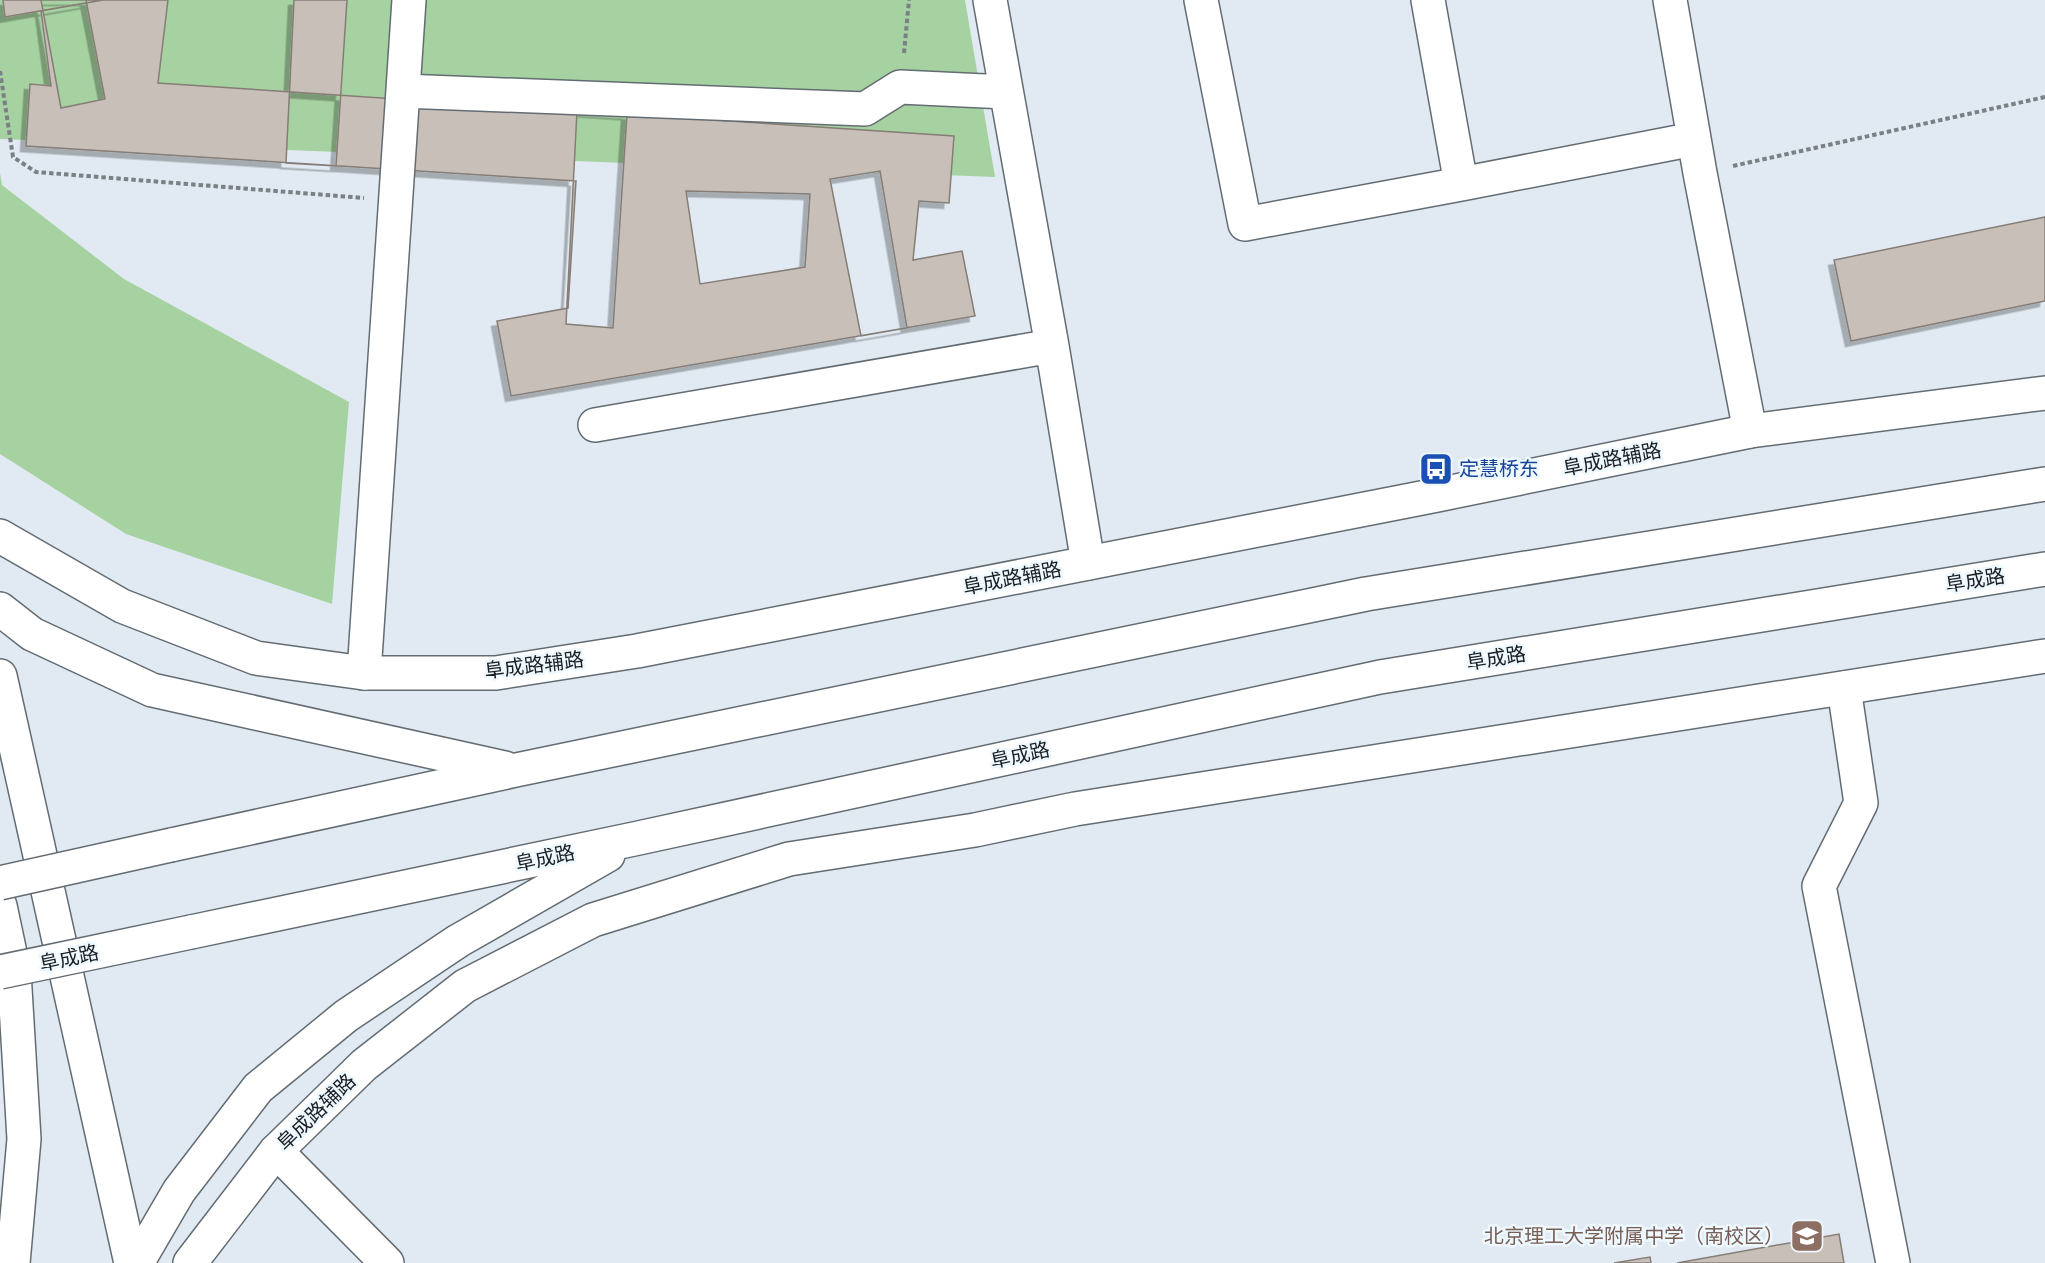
<svg xmlns="http://www.w3.org/2000/svg" width="2045" height="1263" font-family="'Fira Sans Condensed','Noto Sans SC',sans-serif">
<defs>
<filter id="shadow"><feDropShadow dx="-5.5" dy="5.5" stdDeviation="0" flood-color="#0004"/></filter>
</defs>
<rect width="100%" height="100%" fill="#e1eaf2"/>
<path fill="#a6d2a1" d="M0 0H965L995 177 0 139Z
M0 173 2 185 124 279 349 402 332 604 126 534 0 454Z"/>
<path fill="#c9bfb9" stroke="#867d77" stroke-width="1.5" fill-rule="evenodd" filter="url(#shadow)" d="M3 0H103L5 17Z
M41 0H86L105 99 61 108Z
M103 0H168L158 83 954 136 949 203 919 201 913 260 962 251 975 316 511 396 497 321 568 308 576 181 26 146 30 84 51 86 41 11ZM686 191 810 194 805 267 700 284Z
M294 0H347L336 166 286 163Z
M577 111 627 114 613 328 566 324Z
M880 171 907 328 861 336 830 179Z
M2045 217V301L1851 341 1834 260Z
M1839 1234 1844 1263H1677Z
M1650 1257 1651 1263H1614Z"/>
<g fill="none" stroke-linecap="round" stroke-linejoin="round">
<defs>
<path id="minor" d="M990 0 1052 346 1088 563
M1201 0 1245 224 1461 184 1694 139
M1428 0 1461 184
M1670 0 1700 173 1750 431
M403 91 865 109 900 87 1006 92
M595 425 1052 346
M364 673 409 0
M1844 688 1861 803 1819 886 1893 1263
M276 1151 387 1263"/>
<path id="major" d="M0 536 122 606 256 658 364 673H496L637 651 1437 495 1750 431 2045 393
M0 676 131 1263
M190 1263 276 1151 364 1065 465 986 593 920 789 859 975 830 1075 809 2045 656"/>
<path id="highway" d="M0 609 32 634 152 690 505 768
M171 845 516 770 1366 594 2045 484
M0 906 14 972 24 1139 13 1263
M191 932 634 839 1380 677 2045 569
M137 1263 179 1191 258 1088 346 1016 458 941 608 855"/>
</defs>
<use href="#minor" stroke="#646c73" stroke-width="36"/>
<use href="#major" stroke="#646c73" stroke-width="36"/>
<use href="#highway" stroke="#646c73" stroke-width="36"/>
<path stroke="#7a8085" stroke-width="4" stroke-dasharray="4.5 3" stroke-linecap="butt" d="M904 53 909 0
M0 71 13 157 36 172 364 198
M1733 166 2045 97"/>
<use href="#minor" stroke="#fff" stroke-width="33"/>
<use href="#major" stroke="#fff" stroke-width="33"/>
<use href="#highway" stroke="#fff" stroke-width="33"/>
<defs>
<path id="highway-bridge" d="M0 883 171 845
M0 972 191 932"/>
</defs>
<use href="#highway-bridge" stroke="#646c73" stroke-width="36" stroke-linecap="butt"/>
<use href="#highway-bridge" stroke="#fff" stroke-width="33"/>
</g>
<defs>
<symbol id="bus-square" viewBox="-11 -11 22 22"><rect x="-9" y="-9" width="18" height="18" rx="4" fill="#1a4fb4" stroke="#eef8ff"/><path d="M-5-6H5V4H4V6H2V4H-2V6H-4V4H-5ZM-3.5-4V0h7V-4ZM-3.5 1.2v1.5H-2V1.2ZM2 1.2v1.5H3.5V1.2Z" fill="#fff"/></symbol>
<symbol id="school-square" viewBox="-11 -11 22 22"><rect x="-9" y="-9" width="18" height="18" rx="4" fill="#8d6e63" stroke="#eef8ff"/><path d="M0-5L7-2L0 1L-7-2ZM-4 1L0 2.5L4 1V4Q0 6-4 4Z" fill="#fff"/></symbol>
</defs>
<g fill-rule="evenodd">
<use href="#bus-square" x="1417" y="450" width="38" height="38"/>
<use href="#school-square" x="1788" y="1217" width="38" height="38"/>
</g>
<g text-anchor="middle" dominant-baseline="central" stroke-width="5" stroke-linejoin="round" paint-order="stroke">
<g font-size="20" fill="#1c1f22" stroke="#eef8ff">
<text transform="translate(1612 459) rotate(-11)">阜成路辅路</text>
<text transform="translate(1012 578) rotate(-11)">阜成路辅路</text>
<text transform="translate(1975 580) rotate(-9)">阜成路</text>
<text transform="translate(1496 658) rotate(-9)">阜成路</text>
<text transform="translate(534 665) rotate(-7)">阜成路辅路</text>
<text transform="translate(1020 755) rotate(-12)">阜成路</text>
<text transform="translate(545 858) rotate(-12)">阜成路</text>
<text transform="translate(69 958) rotate(-12)">阜成路</text>
<text transform="translate(316 1112) rotate(-44)">阜成路辅路</text>
</g>
<g font-size="20" fill="#164399" stroke="#eef8ff" text-anchor="start">
<text x="1459" y="469">定慧桥东</text>
</g>
<g font-size="20" fill="#785e54" stroke="#eef8ff" text-anchor="end">
<text x="1784" y="1236">北京理工大学附属中学（南校区）</text>
</g>
</g>
</svg>
